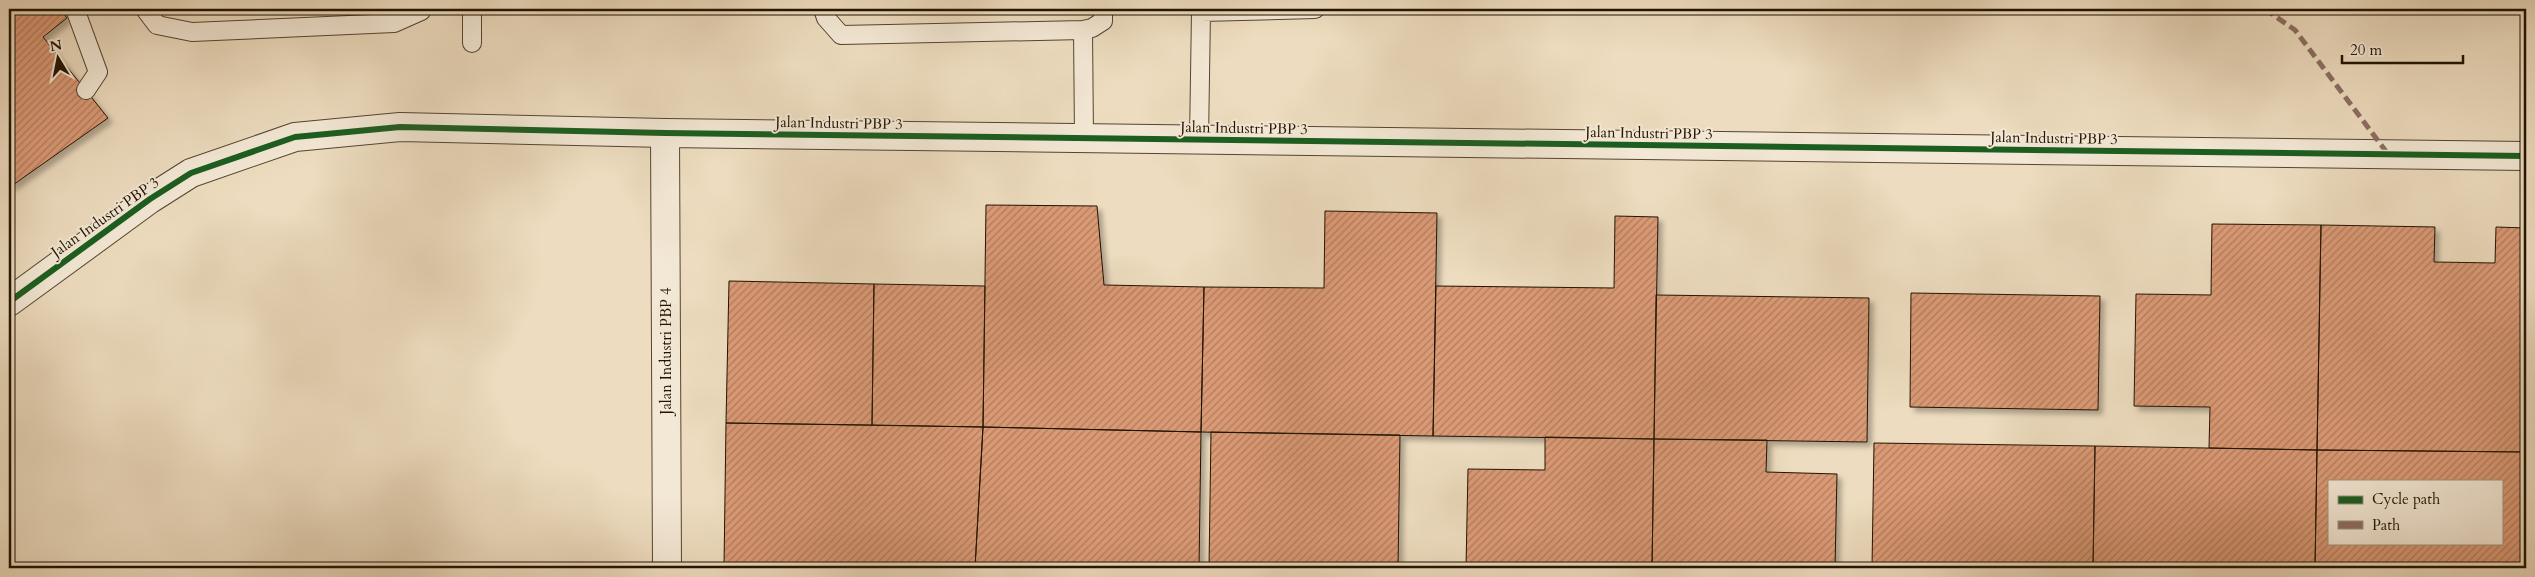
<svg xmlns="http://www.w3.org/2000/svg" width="2535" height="577" font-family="Cardo,serif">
<defs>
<pattern id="building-hatch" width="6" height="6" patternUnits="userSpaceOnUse" patternTransform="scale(1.25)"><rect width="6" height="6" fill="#db9a76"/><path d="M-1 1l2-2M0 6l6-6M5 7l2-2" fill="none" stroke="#b17c5e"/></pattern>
<filter id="shadow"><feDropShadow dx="4.5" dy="4.5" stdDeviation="2.5" flood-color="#0004"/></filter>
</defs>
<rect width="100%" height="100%" fill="#eddcbf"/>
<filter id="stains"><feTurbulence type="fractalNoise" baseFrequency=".004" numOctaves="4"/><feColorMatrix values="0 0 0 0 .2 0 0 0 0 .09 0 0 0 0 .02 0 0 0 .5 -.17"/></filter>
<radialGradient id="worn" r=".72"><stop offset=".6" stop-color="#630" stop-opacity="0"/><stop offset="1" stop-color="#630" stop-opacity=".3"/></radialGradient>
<path fill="url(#building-hatch)" stroke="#211301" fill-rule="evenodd" filter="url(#shadow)" d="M9 9H60L67 18 43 37 108 118 10 187Z
M986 205 1097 206 1104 285 1204 287 1201 432 983 427Z
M1325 211 1437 213 1433 436 1201 432 1204 287 1324 288Z
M1615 216 1658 217 1654 439 1433 436 1436 286 1614 288Z
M2212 224 2321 225 2317 450 2209 448 2210 407 2134 406 2136 294 2211 295Z
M2321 225 2435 227 2434 262 2495 263 2496 227 2526 228V452L2317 450Z
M729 281 874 284 872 425 726 423Z
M874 284 985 286 983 427 872 425Z
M1911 293 2100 296 2098 410 1910 407Z
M1656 295 1869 298 1867 442 1654 439Z
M726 423 983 427 975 568H724Z
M983 427 1201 432 1199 568H975Z
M1211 432 1400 435 1398 568H1209Z
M1545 437 1654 439 1652 568H1466L1468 469 1545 470Z
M1654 439 1767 440 1766 472 1837 474 1835 568H1652Z
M1874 443 2095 446 2093 568H1872Z
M2095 446 2317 450 2315 568H2093Z
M2317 450 2526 452V568H2315ZM2329 481H2501V543H2329Z"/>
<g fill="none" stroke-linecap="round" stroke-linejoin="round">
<defs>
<path id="service" d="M75 9 98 72 86 90
M145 9 157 25 192 32 394 23 421 11V9
M823 9 826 18 841 35 1083 30 1092 28 1103 21V9
M1083 30 1084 138
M472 43V9
M1199 140 1201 12 1315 9"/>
<path id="minor" d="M665 133 667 568
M9 302 150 199 191 173 295 137 400 127 665 133 2526 156"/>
</defs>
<use href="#service" stroke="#544530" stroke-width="20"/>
<use href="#minor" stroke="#544530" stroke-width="30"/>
<use href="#service" stroke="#f3e8d5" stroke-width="18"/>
<use href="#minor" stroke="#f3e8d5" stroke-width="28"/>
<path stroke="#8d6e63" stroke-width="5" stroke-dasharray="10 5" stroke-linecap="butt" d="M2265 9 2295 30 2388 154"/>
<defs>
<path id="cycleway" d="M9 302 150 199 191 173 295 137 400 127 665 133 2526 156"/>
</defs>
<use href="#cycleway" stroke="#f3e8d5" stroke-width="9"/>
<use href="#cycleway" stroke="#1b5e20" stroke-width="6"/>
</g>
<g text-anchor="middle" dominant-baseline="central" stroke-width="4" stroke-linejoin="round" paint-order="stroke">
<g font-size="15" fill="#211301" stroke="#f3e8d5">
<text transform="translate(839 123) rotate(1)">Jalan Industri PBP 3</text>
<text transform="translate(1244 128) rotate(1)">Jalan Industri PBP 3</text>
<text transform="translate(1649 133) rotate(1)">Jalan Industri PBP 3</text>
<text transform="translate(2054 138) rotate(1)">Jalan Industri PBP 3</text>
<text transform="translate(105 217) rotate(-35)">Jalan Industri PBP 3</text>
<text transform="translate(666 351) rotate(-90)">Jalan Industri PBP 4</text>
</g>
</g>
<rect width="2535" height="577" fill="none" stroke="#eddcbf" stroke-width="30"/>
<rect x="10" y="10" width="2515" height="557" fill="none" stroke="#211301" stroke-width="2.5"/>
<rect x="15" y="15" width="2505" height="547" fill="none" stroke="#211301"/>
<rect x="2328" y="480" width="175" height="65" fill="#f3e8d5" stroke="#9f9380"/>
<rect x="2338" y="496" width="25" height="8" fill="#1b5e20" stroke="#9f9380"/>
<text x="2372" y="504" font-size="15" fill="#211301">Cycle path</text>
<rect x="2338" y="521" width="25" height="8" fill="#8d6e63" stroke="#9f9380"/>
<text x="2372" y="530" font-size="15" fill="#211301">Path</text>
<g transform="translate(58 58) rotate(350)" stroke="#f3e8d5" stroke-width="4" paint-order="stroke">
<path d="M0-4L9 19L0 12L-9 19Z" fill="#211301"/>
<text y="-8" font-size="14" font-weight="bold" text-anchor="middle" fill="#211301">N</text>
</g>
<path d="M2342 55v8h121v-8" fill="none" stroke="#211301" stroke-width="2.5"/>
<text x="2350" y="55" font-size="15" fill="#211301" stroke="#f3e8d5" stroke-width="4" paint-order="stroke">20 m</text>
<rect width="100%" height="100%" filter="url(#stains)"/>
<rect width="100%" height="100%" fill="url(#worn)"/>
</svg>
